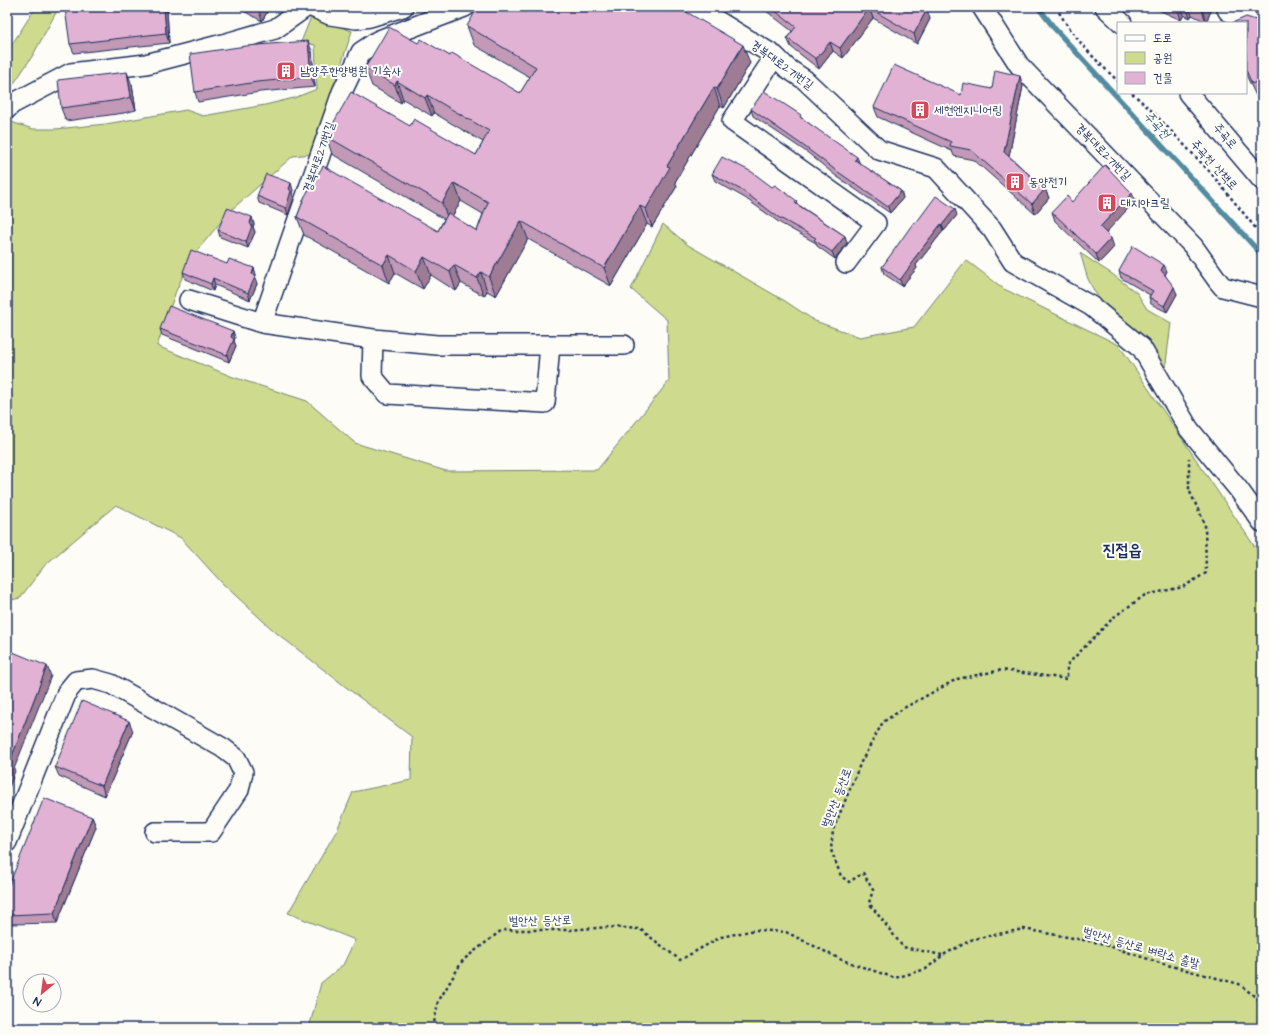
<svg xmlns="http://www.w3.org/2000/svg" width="1269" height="1035" font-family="'Architects Daughter','Poor Story',sans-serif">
<rect width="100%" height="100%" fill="#fdfcf7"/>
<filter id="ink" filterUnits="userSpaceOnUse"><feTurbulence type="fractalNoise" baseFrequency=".025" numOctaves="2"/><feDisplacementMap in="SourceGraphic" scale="8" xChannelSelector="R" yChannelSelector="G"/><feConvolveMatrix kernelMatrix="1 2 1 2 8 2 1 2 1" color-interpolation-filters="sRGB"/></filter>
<g filter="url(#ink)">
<path fill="#ceda8d" stroke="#748476" d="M36 7H59L33 55 7 94V52Z
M311 17 352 31 312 154 293 156 230 211 191 258 176 291 157 346 233 377 307 401 355 443 446 471 597 470 669 381 667 320 631 289 663 224 688 245 785 301 815 321 860 337 914 327 966 260 1004 289 1119 345 1255 547 1262 548V1028H309L321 983 343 965 355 940 288 913 337 830 353 792 411 780 412 737 351 691 274 631 222 583 181 538 116 505 45 565 20 598 7 601V125L11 122 33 129H56L106 124 186 110 203 116 265 105 294 98 317 89 315 45 301 42Z
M1080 253 1112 274 1137 293 1147 309 1171 323 1165 371C1140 344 1104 314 1088 279 1085 271 1083 261 1080 253Z"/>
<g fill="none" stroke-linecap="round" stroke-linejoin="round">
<path stroke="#528ba1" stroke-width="5.5" d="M1038 7 1055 29 1262 255"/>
<defs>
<path id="minor" d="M312 7 330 15 356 19 370 17 403 7
M695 7 775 56 787 68 805 80 879 150 936 168 992 229 1013 262 1091 306 1141 347 1189 429 1239 490 1262 522
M982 7 1019 65 1193 246 1218 281 1223 287 1262 297
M1105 7 1122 23
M1226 7 1228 11 1262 28
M775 56 732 121 876 223 846 263
M1188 93 1262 180
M7 109 12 104 71 73 146 64 223 44 275 29 306 7
M189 300 262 323 342 92 361 52 379 40 465 7
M262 323 373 339 437 345H624
M373 339 372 376 387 394 545 403 550 345
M7 842 67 692 76 681 93 679 111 684 223 748 236 758 243 772 239 790 211 832H155"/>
</defs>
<use href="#minor" stroke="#1b2f5e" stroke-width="22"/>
<path stroke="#1b2f5e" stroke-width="2.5" stroke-dasharray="3 3" stroke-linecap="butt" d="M1056 7C1072 36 1094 59 1118 81
M1132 93 1153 112 1210 172 1262 236
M942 955 903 947 869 903 873 890 863 873 849 882 841 876 831 850 833 830 861 762 883 722 904 708 957 679 1002 670 1067 679V665L1114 617 1145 595 1183 587 1206 573 1205 524 1189 490V458
M433 1028 438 1002 463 960 502 930H568L609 927 640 929 680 960 721 937 755 930 786 932 842 960 895 978 926 969 943 955 973 939 1024 929 1100 943 1160 963 1239 984 1262 1002"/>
<use href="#minor" stroke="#fdfcf7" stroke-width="19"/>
</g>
<path fill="#c299b6" stroke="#1b2f5e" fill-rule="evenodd" d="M87 7H166L167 10 169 43 74 53 70 44Z
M236 7H270L262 21Z
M761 7H923L930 19 917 44 873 18 843 58 833 51 819 69 791 47 787 38 792 31Z
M1152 7H1213L1206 22 1192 15 1190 18 1184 15 1181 20Z
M1262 17V101L1259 102 1246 75V23L1256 20Z
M467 26 750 63 724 108 720 106 675 182 677 186 652 227 647 224 611 286 528 239 496 296 487 291 484 296 461 283 456 291 431 275 423 289 395 273 389 283 304 235 297 217 305 196 438 231 444 219 332 154 326 136 410 126 476 155 483 142 434 113 432 116 403 99 401 103 372 86 365 68 418 43 450 56 520 93 530 77 474 45ZM461 201 483 214 477 231 452 216Z
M312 51 315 87 260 92 198 102 195 92Z
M132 85 136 110 124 113 66 121 61 108Z
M1023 86 1009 156 1045 189 1049 198 1035 214 974 160 954 156 952 151 878 117 874 107 961 95 992 89Z
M751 109 802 118 859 163 901 191 903 198 890 213 836 176 808 153 753 116Z
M712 174 772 187 845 236 847 243 835 259 817 246 816 243 780 223 745 198 715 181Z
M293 190 292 193 294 198 288 215 259 203 257 196Z
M1135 201 1105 233 1114 247 1099 263 1055 221 1052 212 1072 202Z
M957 215 944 231H943L916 265 917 268 902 286 884 274 882 267 916 223Z
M254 224 253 227 255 232 248 248 220 237 218 230Z
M227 264 254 268 256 275 255 278 257 284 250 300 215 285 213 291 185 279 183 272Z
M1119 271H1167L1165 275 1177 294 1167 312 1151 304 1149 297 1150 295 1121 278Z
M160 329 233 331 235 338 234 341 236 346 229 362 162 335Z
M133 731 105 796 59 776 55 767Z
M92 817 96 827 57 923 11 924 7 923V890Z"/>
<path fill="#9e7d94" stroke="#1b2f5e" d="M164 7H166L167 10 169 43 166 33Z
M261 7H270L262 21 259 11Z
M1177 7H1181L1184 15 1181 20Z
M1186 7H1189L1192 15 1190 18Z
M1201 7H1213L1206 22Z
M869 8 873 18 843 58 840 48Z
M927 9 930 19 917 44 914 34Z
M308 41 312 51 315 87 311 77Z
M830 42 833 51 819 69 816 59Z
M743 45 750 63 724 108 717 89Z
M127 72 132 85 136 110 131 97Z
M1020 76 1023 86 1008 161 1004 152Z
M397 81 403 99 401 103 395 85Z
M714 87 720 106 675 182 677 186 652 227 646 209 667 166Z
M427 95 434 113 432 116 425 98Z
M857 157 860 164 855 160Z
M291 183 293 190 292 193 294 198 288 215 286 208 289 189Z
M454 183 461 201 449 222 442 203Z
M1045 189 1049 198 1035 214 1032 204Z
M901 191 903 198 890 213 888 207Z
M1132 193 1135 201 1103 236 1100 227Z
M640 206 647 224 611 286 604 268Z
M955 209 957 215 944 231 942 225Z
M252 217 254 224 253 227 255 232 248 248 246 242Z
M521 221 528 239 496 296 489 277Z
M941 224 943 231 916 265 917 268 902 286 900 280 913 260Z
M845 236 847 243 835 259 832 252Z
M1111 238 1114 247 1099 263 1096 254Z
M389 255 395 273 389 283 383 265Z
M424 257 431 275 423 289 416 271Z
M454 265 461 283 456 291 450 272Z
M1164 265 1167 271 1164 277 1161 270Z
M254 268 256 275 255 278 257 284 250 300 248 293Z
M481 272 487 291 484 296 477 278Z
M213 278 215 285 213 291 211 284Z
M1174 287 1177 294 1167 312 1164 306Z
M233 331 235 338 234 341 236 346 229 362 227 355Z
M47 666 51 676 14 769 15 771 7 793V773L10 761Z
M129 721 133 731 105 796 102 786Z
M92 817 96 827 57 923 54 913Z"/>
<path fill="#e1b2d4" stroke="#1b2f5e" d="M87 7H164L166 33 70 44 65 9Z
M251 7H261L259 11Z
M478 7H678L743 45 717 89 714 87 667 166 670 167 646 209 640 206 604 268 521 221 489 277 481 272 477 278 454 265 450 272 424 257 416 271 389 255 383 265 297 217 305 196 323 166 438 231 448 213 477 231 488 202 454 183 442 203 326 136 351 92 410 126 414 119 476 155 489 131 427 95 425 98 397 81 395 85 365 68 389 27 418 43 421 39 450 56 452 53 520 93 536 67 467 26Z
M770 7H923L927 9 914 34 869 8 840 48 830 42 816 59 787 38 796 27Z
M1246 17 1256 20 1262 17V91L1257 81 1252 84 1246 70V23H1232Z
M308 41 311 77 257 82 195 92 190 54 246 46Z
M894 65 961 95 963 83 992 89 995 70 1020 76 1004 152 1045 189 1032 204 971 150 950 146 951 142 874 107Z
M127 72 131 97 120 100 61 108 58 80Z
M764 91 801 115 800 117 857 157 855 160 901 191 888 207 834 169 805 147 751 109Z
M722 157 752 172 772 187 775 185 797 201 795 203 845 236 832 252 814 240 816 238 778 217 743 191 712 174Z
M1105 165 1132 193 1100 227 1111 238 1096 254 1052 212 1067 196 1072 202Z
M266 174 291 183 289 189 291 191 286 208 257 196Z
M936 196 955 209 942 225 941 224 913 260 914 261 900 280 882 267 914 222 916 223Z
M227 208 252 217 250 223 252 226 246 242 218 230Z
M1133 246 1164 265 1161 270 1174 287 1164 306 1149 297 1153 291 1119 271Z
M191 250 227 264 229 259 254 268 252 274 255 277 248 293 213 278 211 284 183 272Z
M169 306 233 331 231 337 234 339 227 355 160 329Z
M8 650 47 666 10 761 11 762 7 773V652Z
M82 701 129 721 102 786 55 767Z
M44 798 92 817 54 913 8 915 7 914V890Z"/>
</g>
<defs>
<symbol id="building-square" viewBox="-11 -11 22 22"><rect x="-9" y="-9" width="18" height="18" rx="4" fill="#d1495b" stroke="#fdfcf7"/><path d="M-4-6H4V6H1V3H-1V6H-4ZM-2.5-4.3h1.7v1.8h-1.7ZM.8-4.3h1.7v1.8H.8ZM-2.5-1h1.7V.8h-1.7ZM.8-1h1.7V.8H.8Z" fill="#fff"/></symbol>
</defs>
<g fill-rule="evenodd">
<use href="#building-square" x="275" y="60" width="22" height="22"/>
<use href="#building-square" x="909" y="99" width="22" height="22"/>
<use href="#building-square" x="1004" y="171" width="22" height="22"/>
<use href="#building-square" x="1096" y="192" width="22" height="22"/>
</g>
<g text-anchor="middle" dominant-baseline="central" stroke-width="4" stroke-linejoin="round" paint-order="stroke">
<g font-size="12" fill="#1b2f5e" stroke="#fdfcf7">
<text transform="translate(782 65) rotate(36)">경복대로271번길</text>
<text transform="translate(1225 136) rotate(50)">주곡로</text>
<text transform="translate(1103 152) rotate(46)">경복대로271번길</text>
<text transform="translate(319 157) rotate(-71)">경복대로271번길</text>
<text transform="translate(1214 165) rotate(48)">주곡천 산책로</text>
<text transform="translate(837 798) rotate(-69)">벌안산 등산로</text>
<text transform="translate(540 921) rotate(-1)">벌안산 등산로</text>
<text transform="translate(1141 948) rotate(16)">벌안산 등산로 벼락소 출발</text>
</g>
<g font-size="12" fill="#1b2f5e" stroke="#fdfcf7" text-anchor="start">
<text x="300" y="71">남양주한양병원 기숙사</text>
<text x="934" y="110">세현엔지니어링</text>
<text x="1029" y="182">동양전기</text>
<text x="1121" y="203">대지아크릴</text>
</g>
<g font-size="13" font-style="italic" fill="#365d7f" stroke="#fdfcf7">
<text transform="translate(1157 125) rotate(48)">주곡천</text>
</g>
<g font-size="16" font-weight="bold" fill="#1b2f5e" stroke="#fdfcf7">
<text x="1122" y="550">진접읍</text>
</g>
</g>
<rect width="1269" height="1035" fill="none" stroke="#fdfcf7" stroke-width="24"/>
<rect x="12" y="12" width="1245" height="1011" fill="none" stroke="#1b2f5e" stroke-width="1.5" filter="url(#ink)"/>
<rect x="1117" y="22" width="130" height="72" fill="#fdfcf7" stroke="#a3aaba"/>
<rect x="1125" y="35" width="20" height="6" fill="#fdfcf7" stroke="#a3aaba"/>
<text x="1153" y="42" font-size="12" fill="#1b2f5e">도로</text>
<rect x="1125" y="52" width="20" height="12" fill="#ceda8d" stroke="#a3aaba"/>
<text x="1153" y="62" font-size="12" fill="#1b2f5e">공원</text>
<rect x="1125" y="72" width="20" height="12" fill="#e1b2d4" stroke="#a3aaba"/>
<text x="1153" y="82" font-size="12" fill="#1b2f5e">건물</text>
<g transform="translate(42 993) rotate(209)"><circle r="19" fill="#fdfcf7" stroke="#a3aaba"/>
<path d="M0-3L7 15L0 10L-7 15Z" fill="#d1495b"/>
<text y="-6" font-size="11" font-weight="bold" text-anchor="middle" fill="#1b2f5e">N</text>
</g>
</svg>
